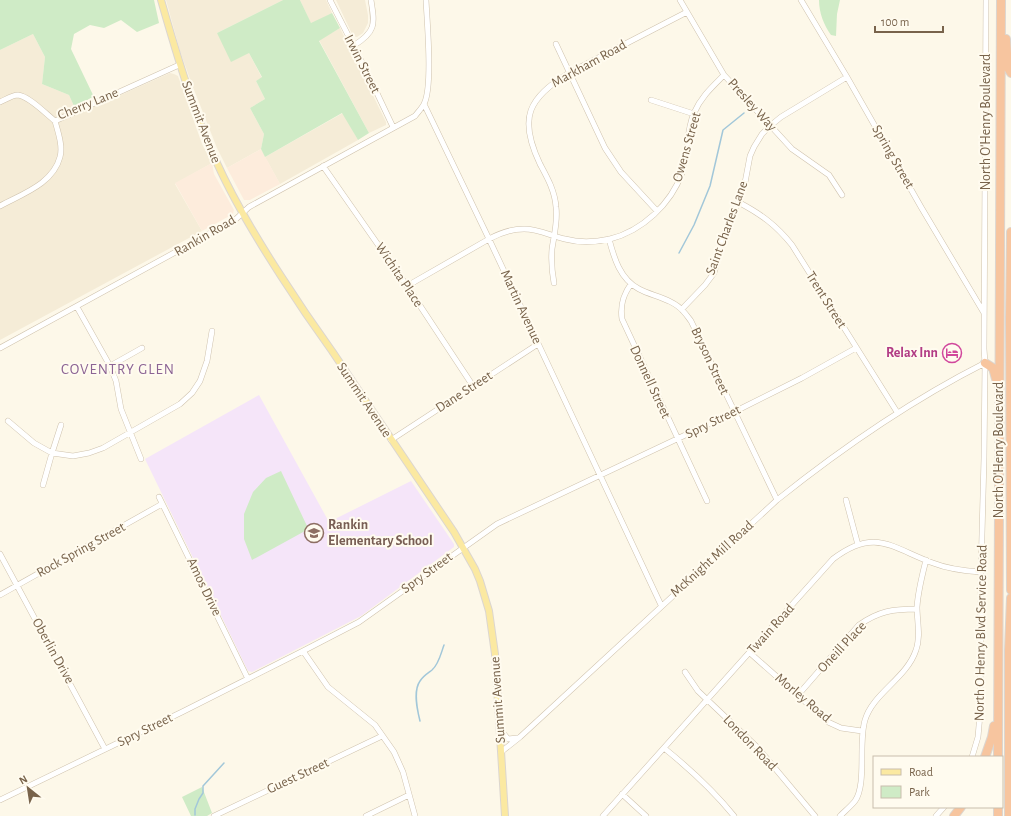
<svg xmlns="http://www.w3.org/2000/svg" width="1011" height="816" font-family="'Alegreya Sans',sans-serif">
<rect width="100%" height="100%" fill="#fdf8e9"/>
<path fill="#f5ecd7" d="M166 0H283L217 33 249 53 262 78 256 81 265 99 250 108 264 134 261 149 227 168 217 148 191 82 180 51Z
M300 0H326L332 13 311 24Z
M336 0H365L368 15V23L363 33 357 37 353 36Z
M340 28 386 122V125L369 133 319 40Z
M33 34 45 57 42 84 69 95 78 114 170 73 174 74 178 76 202 144 212 163 175 184 202 231 0 340V50Z
M343 113 358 140 280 184 265 157Z"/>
<path fill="#fdecdc" d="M261 149 280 184 250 200H244L227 168Z
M212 163 214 174 234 210 233 214 202 231 175 183Z"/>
<path fill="#f5e5f9" d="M259 395 329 522 411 481 454 544V547L361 616 252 672 248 671 145 459Z"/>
<path fill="#cfebc6" d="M0 0H154L159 23 137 32 121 20 104 28 90 25 74 34 71 49 94 97 74 106 69 95 42 84 45 57 33 34 0 50Z
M283 0H300L311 23 332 13 340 28 319 41 369 133 358 140 342 113 265 157 261 149 264 134 250 108 265 99 256 81 262 77 249 53 231 62 217 33Z
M819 0H840L837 14 836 36 831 35C824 25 819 13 819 0Z
M281 471 307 526 305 531 252 560 244 539V514L253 492 266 478Z
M202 787 212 813 207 816H191L182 797Z"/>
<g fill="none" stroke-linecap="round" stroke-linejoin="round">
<path stroke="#a2c7d9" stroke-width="1.5" d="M679 253 694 225 710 186 723 130 744 113
M420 721C417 709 413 691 420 681 423 676 428 673 432 670 439 664 441 653 444 645
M195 815V809L199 799 203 793V786L224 763"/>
<defs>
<path id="minor" d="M330 0 367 72 393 127
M680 0 724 75 792 149 829 175 842 195
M801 0 847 77 921 207 984 313
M556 44 605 148 621 172 657 211
M353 46C376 32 375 25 371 0
M651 100 694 114
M0 102C5 100 12 95 18 95 29 96 46 114 55 121L179 65
M424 104 489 239 661 605
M323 166 407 286 473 386
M738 202C761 214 776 225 792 245L897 412
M0 206C22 194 53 184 60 157 63 146 58 132 55 121
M609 239C614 258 620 279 639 289 652 296 673 299 683 311 686 314 688 317 691 321L777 500
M554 283C552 272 551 261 552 249 554 235 558 221 556 207 555 191 547 177 540 164 518 118 528 98 569 73L687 12
M631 284C623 295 620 305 622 319L707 501
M407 286 489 239C500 233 511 229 524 229 539 229 551 236 565 239 580 243 596 242 610 239 642 231 671 204 682 173 688 154 686 131 694 113 701 97 712 87 724 75
M77 307 110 366 116 381 121 409 141 459
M682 309 705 285 714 273 718 259 722 239 744 188 750 156 754 147 762 134 770 126 781 117 847 77
M0 348 236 219 249 207 415 116C418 112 422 108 424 104 433 87 427 21 426 0
M110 366 142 348
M8 421 34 443 52 453 73 456 89 453 103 448 180 404 192 393 200 381 207 361 212 331
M391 440 538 344
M43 485 52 453 61 425
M159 497 248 679
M846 500 858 545
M0 554 105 749
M0 595 162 504
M303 651 328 687 375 725 394 752 403 772 415 816
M750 653 828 722 841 728 862 731
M685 672 698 691 758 748 815 816
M798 695 859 625C879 611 893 609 917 609
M500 729 508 739 517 738
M664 748C690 769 713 790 734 816
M501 752 520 737 777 500C842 448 910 401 985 363
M972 757 978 737 980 714 981 572 984 458 985 363 984 349 986 0
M622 794 646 816
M0 800 182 712 303 651 359 622 497 524 734 412 802 378 856 348
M214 816 382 736
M366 816 409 795
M603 816 833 559C875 527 892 548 933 563 948 569 965 571 981 572
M840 816C845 811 851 806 855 801 867 784 858 743 865 720 873 693 907 678 916 650 921 637 917 621 917 607 918 591 922 576 926 560
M936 816 944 807"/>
<path id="major" d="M161 0C177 56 193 110 217 163 235 203 257 239 281 276 297 301 314 326 332 351L454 532 475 569 480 581 489 611 495 654 505 816"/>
<path id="highway" d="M1006 39 1008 68 1011 73
M1011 232 1010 319 1011 590
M985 363 993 368 996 379
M985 757 992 737 994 726
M998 757 1001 0
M998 807V816
M954 816 961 807
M1009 816V650L1011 598"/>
</defs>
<use href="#minor" stroke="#cfc2ad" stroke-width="6"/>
<use href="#major" stroke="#dcd6d0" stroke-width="8"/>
<use href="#highway" stroke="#dcd6d0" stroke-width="10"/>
<use href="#minor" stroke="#fff" stroke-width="5"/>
<use href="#major" stroke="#fbe9a1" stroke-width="6"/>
<use href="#highway" stroke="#f7c59f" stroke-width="8"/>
</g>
<defs>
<symbol id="hotel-ring" viewBox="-11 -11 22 22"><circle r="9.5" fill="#fffbef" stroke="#d1479c" stroke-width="1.5"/><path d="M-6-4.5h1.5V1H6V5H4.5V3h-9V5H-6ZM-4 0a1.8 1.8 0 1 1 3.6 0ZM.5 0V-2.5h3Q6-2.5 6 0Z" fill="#d1479c"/></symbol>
<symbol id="school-ring" viewBox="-11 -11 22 22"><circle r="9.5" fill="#fffbef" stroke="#8d6e63" stroke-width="1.5"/><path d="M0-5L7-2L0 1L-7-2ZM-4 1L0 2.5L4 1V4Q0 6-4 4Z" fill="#8d6e63"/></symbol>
</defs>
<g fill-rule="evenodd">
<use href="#hotel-ring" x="941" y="342" width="22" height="22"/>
<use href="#school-ring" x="303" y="522" width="22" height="22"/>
</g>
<g text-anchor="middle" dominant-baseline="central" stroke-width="4" stroke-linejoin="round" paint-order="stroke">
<g font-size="14" fill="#78634b" stroke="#fffbef">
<text transform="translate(362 64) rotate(63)">Irwin Street</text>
<text transform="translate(589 64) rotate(-29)">Markham Road</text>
<text transform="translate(88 104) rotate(-22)">Cherry Lane</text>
<text transform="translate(752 105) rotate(48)">Presley Way</text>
<text transform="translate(201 122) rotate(69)">Summit Avenue</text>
<text transform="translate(986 122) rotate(-90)">North O'Henry Boulevard</text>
<text transform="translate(687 147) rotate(-74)">Owens Street</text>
<text transform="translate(893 157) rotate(60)">Spring Street</text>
<text transform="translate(727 228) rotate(-70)">Saint Charles Lane</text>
<text transform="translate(205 236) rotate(-30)">Rankin Road</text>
<text transform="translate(399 275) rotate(56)">Wichita Place</text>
<text transform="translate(826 300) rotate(58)">Trent Street</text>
<text transform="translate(521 307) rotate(65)">Martin Avenue</text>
<text transform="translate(710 361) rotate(65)">Bryson Street</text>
<text transform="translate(650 382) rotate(65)">Donnell Street</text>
<text transform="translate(464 392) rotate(-33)">Dane Street</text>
<text transform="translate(364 400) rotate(56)">Summit Avenue</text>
<text transform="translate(713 422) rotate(-26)">Spry Street</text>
<text transform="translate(999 450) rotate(-90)">North O'Henry Boulevard</text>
<text transform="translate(81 550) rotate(-29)">Rock Spring Street</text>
<text transform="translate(712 559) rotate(-42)">McKnight Mill Road</text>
<text transform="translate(427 573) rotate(-36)">Spry Street</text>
<text transform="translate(204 587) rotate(64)">Amos Drive</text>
<text transform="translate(771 629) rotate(-48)">Twain Road</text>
<text transform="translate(981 633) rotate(-89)">North O Henry Blvd Service Road</text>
<text transform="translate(842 647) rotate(-47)">Oneill Place</text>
<text transform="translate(53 651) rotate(61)">Oberlin Drive</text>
<text transform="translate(803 698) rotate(40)">Morley Road</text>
<text transform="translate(498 700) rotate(-94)">Summit Avenue</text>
<text transform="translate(145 730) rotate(-26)">Spry Street</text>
<text transform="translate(750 743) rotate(46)">London Road</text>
<text transform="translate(298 776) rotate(-25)">Guest Street</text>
</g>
<g font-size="14" font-weight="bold" fill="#b23c85" stroke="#fffbef" text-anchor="end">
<text x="938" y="353">Relax Inn</text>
</g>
<g font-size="14" font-weight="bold" fill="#785e54" stroke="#fffbef" text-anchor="start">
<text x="328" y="525">Rankin<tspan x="328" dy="16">Elementary School</tspan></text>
</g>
<g font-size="15" letter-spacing="1" fill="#8c6494" stroke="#fffbef">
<text x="118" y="369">COVENTRY GLEN</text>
</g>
</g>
<rect x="873" y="756" width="130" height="52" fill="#fffbef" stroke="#c9bead"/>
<rect x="881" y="769" width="20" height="6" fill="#fbe9a1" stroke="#c9bead"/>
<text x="909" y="776" font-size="12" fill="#78634b">Road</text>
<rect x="881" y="786" width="20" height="12" fill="#cfebc6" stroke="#c9bead"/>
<text x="909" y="796" font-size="12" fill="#78634b">Park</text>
<g transform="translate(28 788) rotate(330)" stroke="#fffbef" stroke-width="3" paint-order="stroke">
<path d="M0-3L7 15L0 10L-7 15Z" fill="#78634b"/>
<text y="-6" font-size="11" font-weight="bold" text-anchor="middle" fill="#78634b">N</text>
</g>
<path d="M875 26v6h68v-6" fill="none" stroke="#78634b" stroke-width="2"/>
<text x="881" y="26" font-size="12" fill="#78634b" stroke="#fffbef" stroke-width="3" paint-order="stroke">100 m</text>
</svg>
